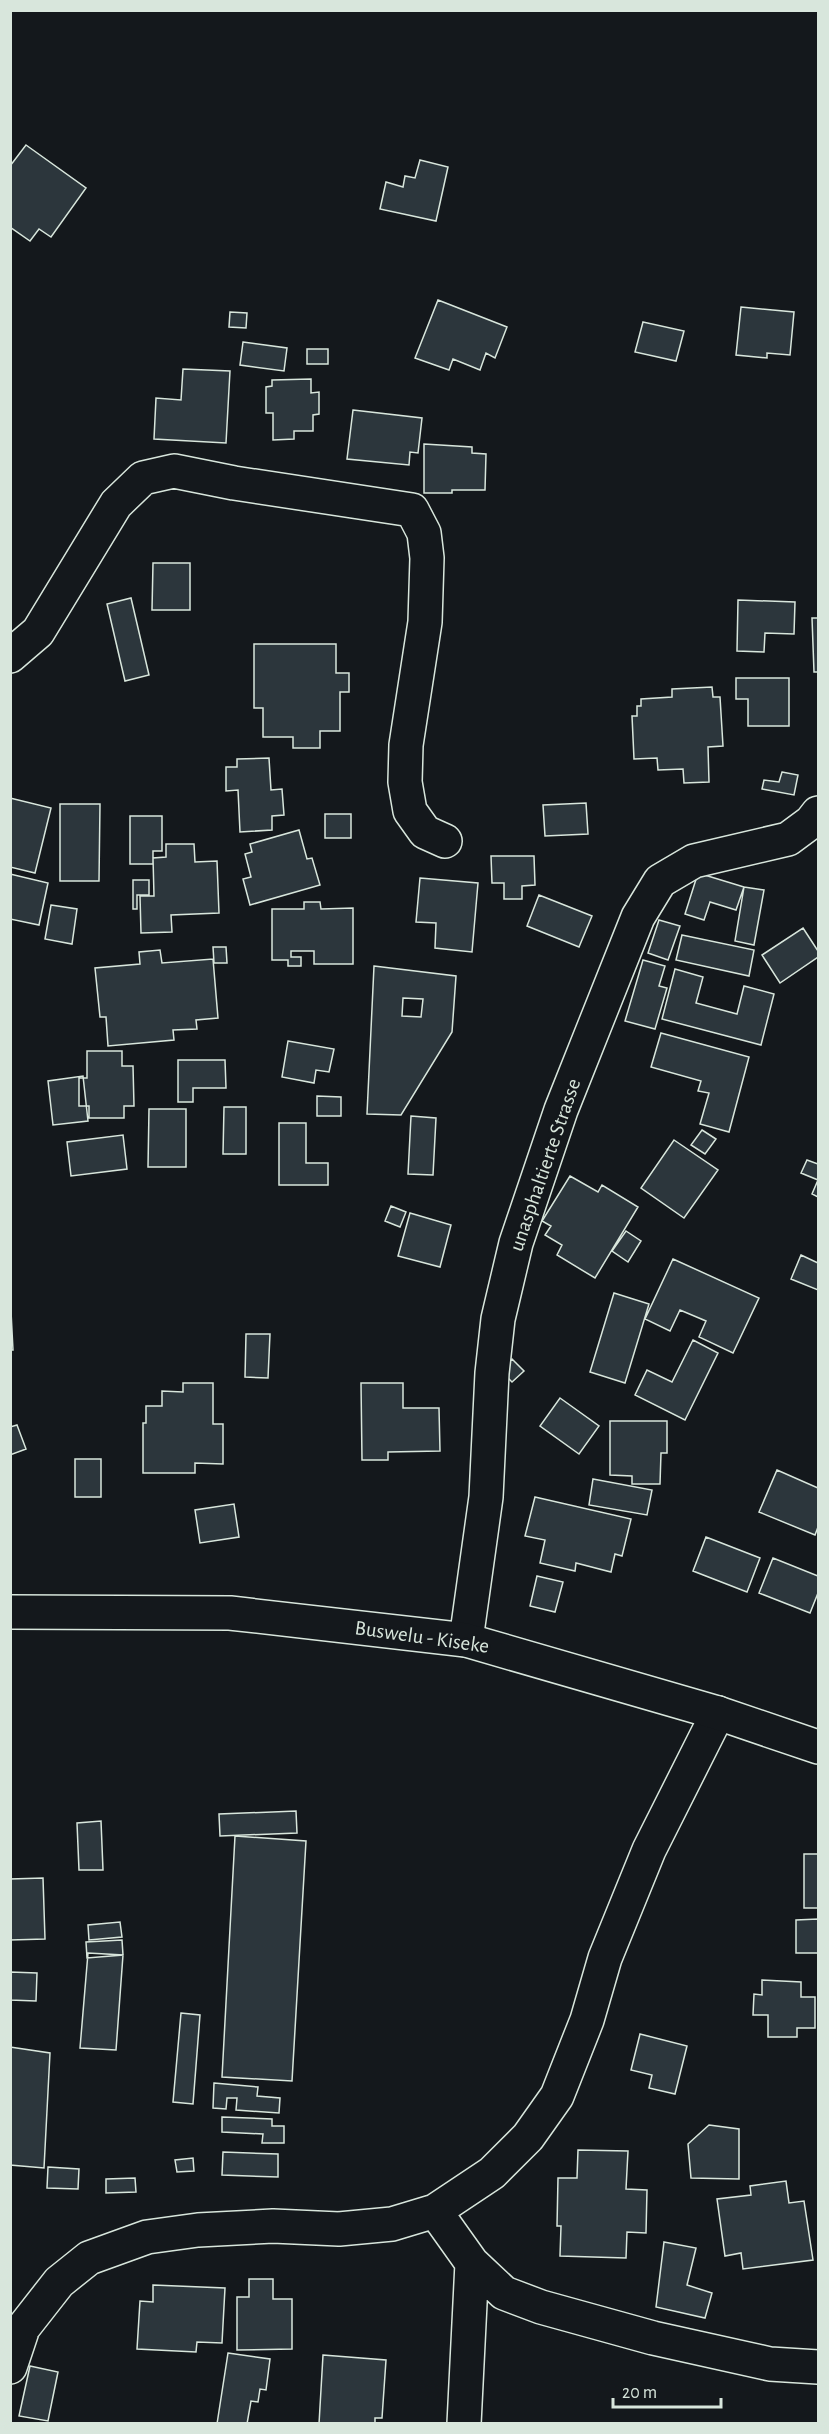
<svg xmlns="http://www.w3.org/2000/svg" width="829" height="2434" font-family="'Alegreya Sans',sans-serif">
<rect width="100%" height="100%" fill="#14181c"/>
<path fill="#2c363c" stroke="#d8e6dc" stroke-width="1.5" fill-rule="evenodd" d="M26 145 86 188 51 237 39 229 30 241 10 227V166Z
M420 160 448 167 436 221 380 209 386 182 403 187 405 176 415 178Z
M438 300 507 327 495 358 486 353 480 370 453 359 449 370 415 358Z
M741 307 794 312 790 355 767 353V358L736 355Z
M230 312 247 313 246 328 229 327Z
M643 322 684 331 676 361 635 352Z
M243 342 287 348 284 371 240 365Z
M307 349H328V364H307Z
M183 369 230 371 226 443 154 439 156 398 181 400Z
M311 379V393L319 392V414L313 415V431H294V439L273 440V413H266V387L272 386V380Z
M353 410 422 418 418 453 410 452 409 465 347 459Z
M424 444 472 447V453L486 454 485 490H452V493H424Z
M153 563H190V610H152Z
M131 598 149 675 125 681 107 604Z
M738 600 795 602 794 634 765 633 764 652 737 651Z
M812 618H818V672H814Z
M254 644H336V673H349V692H340V731H320V748H293V737H263V708H254Z
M736 678H789V726H748V699H736Z
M712 687 713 697H720L723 746 708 747 709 782 684 783 683 769 658 770 657 758 634 759 632 716H637V706H641V699L672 697V689Z
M269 758 271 790 282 789 284 815 272 816V830L240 832 238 790 226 791V767H237V759Z
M782 772 798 775 794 795 762 789 764 780 779 782Z
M10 798 51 808 35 873 10 867Z
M586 803 588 834 545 836 543 805Z
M60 804H100L99 881H60Z
M325 814H351V838H325Z
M130 816H162V851H153V864H130Z
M299 830 307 859 312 858 320 885 250 905 243 879 251 877 245 854 252 852 250 844Z
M166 844H194L195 862 217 861 219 913 171 915 172 932 141 933 140 896H154L153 858 166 857Z
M491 856H534L535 885 522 886V899H504V883H492Z
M698 873 744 887 736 910 710 902 704 920 685 914Z
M10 874 48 883 39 925 10 919Z
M420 878 478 883 472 952 435 948 436 923 416 922Z
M133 880H149V895H137V909H133Z
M744 887 764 890 754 945 735 941Z
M539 895 592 916 579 947 527 926Z
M304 902H320L321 909 353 908V964H314V951H291V957H301V966H288V960H272V909H304Z
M51 905 77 909 72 944 45 939Z
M659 920 680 926 668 960 648 953Z
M803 928 818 951V957L780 983 762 955Z
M682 935 754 950 749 976 676 960Z
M213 947H226L227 963H214Z
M160 950 162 963 213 959 218 1018 196 1020 197 1029 173 1030 174 1040 108 1046 106 1017H100L95 968 140 964 139 952Z
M643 960 665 966 659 986 667 988 655 1029 625 1021Z
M374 966 456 976 452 1032 401 1115 367 1114ZM403 998 423 999 421 1017 402 1016Z
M675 969 703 977 696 1003 737 1014 744 986 774 994 761 1045 662 1019Z
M661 1033 749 1057 729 1132 700 1124 709 1093 698 1091 701 1081 651 1067Z
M288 1041 334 1049 329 1072 316 1070 314 1083 282 1077Z
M87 1051H122V1066H133L134 1106H124V1118H89V1106H79V1078H87Z
M178 1060H225L226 1088H193V1102H178Z
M83 1076 88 1121 53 1125 48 1081Z
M317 1096 341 1097V1116H317Z
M224 1107H246V1154H223Z
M149 1109H186V1167H148Z
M411 1116 436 1118 433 1175 408 1174Z
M279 1123H306V1163H328V1185H279Z
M702 1130 716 1139 705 1154 691 1145Z
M123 1135 127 1169 71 1176 67 1142Z
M674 1140 718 1170 684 1218 641 1188Z
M807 1160 818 1164V1197L812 1194 818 1180 801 1173Z
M570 1176 598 1192 602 1185 638 1207 595 1278 557 1255 562 1245 545 1235 551 1226 542 1221Z
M391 1206 406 1212 400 1227 385 1221Z
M410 1213 451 1225 440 1267 398 1256Z
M626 1231 641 1241 628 1262 612 1251Z
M801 1255 818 1263V1290L791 1279Z
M673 1259 759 1298 733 1353 699 1337 706 1321 680 1310 670 1331 645 1319Z
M10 1292 13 1350H10Z
M614 1293 649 1304 625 1383 590 1372Z
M246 1334H270L268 1378 245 1377Z
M693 1340 718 1353 685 1420 635 1395 647 1370 672 1382Z
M512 1359 524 1371 512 1382 500 1370Z
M183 1383H213V1424H223V1464L195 1463V1473H143V1423H146V1406H162V1391L183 1392Z
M361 1383H403V1408H439L440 1451 388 1452V1460H362Z
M560 1398 599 1426 579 1454 540 1426Z
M610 1421H667V1453H661L660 1484H632V1476L610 1475Z
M17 1425 26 1449 10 1455V1427Z
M75 1459H101V1497H75Z
M777 1470 818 1488V1527L815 1535 759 1512Z
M593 1479 652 1490 647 1515 589 1505Z
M535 1497 631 1519 622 1556 615 1554 611 1572 576 1563 575 1571 540 1563 545 1540 525 1536Z
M234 1504 239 1537 200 1543 195 1510Z
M706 1537 760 1558 747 1592 693 1571Z
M773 1558 818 1576V1593L810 1613 759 1593Z
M537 1576 563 1582 555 1612 530 1606Z
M296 1811 297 1833 220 1836 219 1814Z
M101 1821 103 1870H79L77 1823Z
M235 1836 306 1841 292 2081 222 2077Z
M804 1854H818V1908H804Z
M43 1878 45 1939 10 1940V1879Z
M818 1919V1953H796V1920Z
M120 1922 122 1937 89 1940 88 1925Z
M122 1940 123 1955 87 1958 86 1942Z
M88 1953 123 1955 116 2050 80 2048Z
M10 1972 37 1973 36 2001 10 2000Z
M762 1980 801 1982V1997H815V2028H797V2037H768V2015H753L754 1994 762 1995Z
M181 2013 200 2015 193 2104 173 2102Z
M640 2034 687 2046 675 2094 649 2088 652 2075 631 2070Z
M10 2047 50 2053 44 2168 10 2165Z
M214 2083 258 2087 257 2096 280 2098 279 2113 236 2110 237 2098H227L226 2109 213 2108Z
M222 2117 272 2119V2126H284V2143H262L263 2134 222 2132Z
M709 2125 739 2129V2179L691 2178 688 2144Z
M578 2150 628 2151 626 2189 647 2190 646 2233 627 2232 626 2258 560 2256 561 2226H557L558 2178H577Z
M223 2152 278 2154V2177L222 2175Z
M193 2158 194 2171 177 2172 175 2160Z
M48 2167 79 2169 78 2189 47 2188Z
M135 2178 136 2192 106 2193V2179Z
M786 2181 789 2203 804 2201 813 2260 743 2269 741 2253 725 2256 717 2199 751 2195 750 2186Z
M664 2242 696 2248 687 2285 712 2293 705 2318 656 2307Z
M249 2279H273V2299H292V2349L237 2350V2297H249Z
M153 2285 225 2288 222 2343 197 2342 196 2352 137 2349 140 2301 153 2302Z
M228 2353 270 2359 266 2390 260 2389 258 2402 251 2401 247 2424H217Z
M323 2355 386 2360 382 2418H375V2424H319Z
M30 2366 58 2372 48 2421 19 2416Z"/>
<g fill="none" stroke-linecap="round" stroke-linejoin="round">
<defs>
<path id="street" d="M10 656 38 632 116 504 143 478 174 471 234 483 412 510 424 533 427 558 425 622 406 745 405 782 410 811 425 832 445 841
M466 1640 486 1497 492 1373 498 1319 516 1243 561 1110 638 917 660 881 694 861 788 839 811 822 818 813
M435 2211 472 2263 504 2293 541 2307 653 2338 770 2364 818 2367
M10 2367 23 2328 59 2282 89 2258 147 2237 198 2230 273 2226 339 2229 392 2224 435 2211 492 2173 528 2137 557 2096 587 2020 605 1958 649 1850 718 1713
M464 2424 472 2263"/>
<path id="secondary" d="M10 1612 230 1613 466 1640 718 1713 818 1747"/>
</defs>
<use href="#street" stroke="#d8e6dc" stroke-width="36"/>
<use href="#secondary" stroke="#d8e6dc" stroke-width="36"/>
<use href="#street" stroke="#14181c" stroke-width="33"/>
<use href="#secondary" stroke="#14181c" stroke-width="33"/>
</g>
<g text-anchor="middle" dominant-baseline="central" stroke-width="4.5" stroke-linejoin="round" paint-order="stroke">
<g font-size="21" fill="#d8e6dc" stroke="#14181c">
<text transform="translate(545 1165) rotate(-71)">unasphaltierte Strasse</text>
<text transform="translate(422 1637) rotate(8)">Buswelu - Kiseke</text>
</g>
</g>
<rect width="829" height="2434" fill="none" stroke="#d8e6dc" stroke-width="24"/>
<path d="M613 2398v9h108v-9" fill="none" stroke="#d8e6dc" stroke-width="3"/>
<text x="622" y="2398" font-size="18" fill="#d8e6dc" stroke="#14181c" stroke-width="4.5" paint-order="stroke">20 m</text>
</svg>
